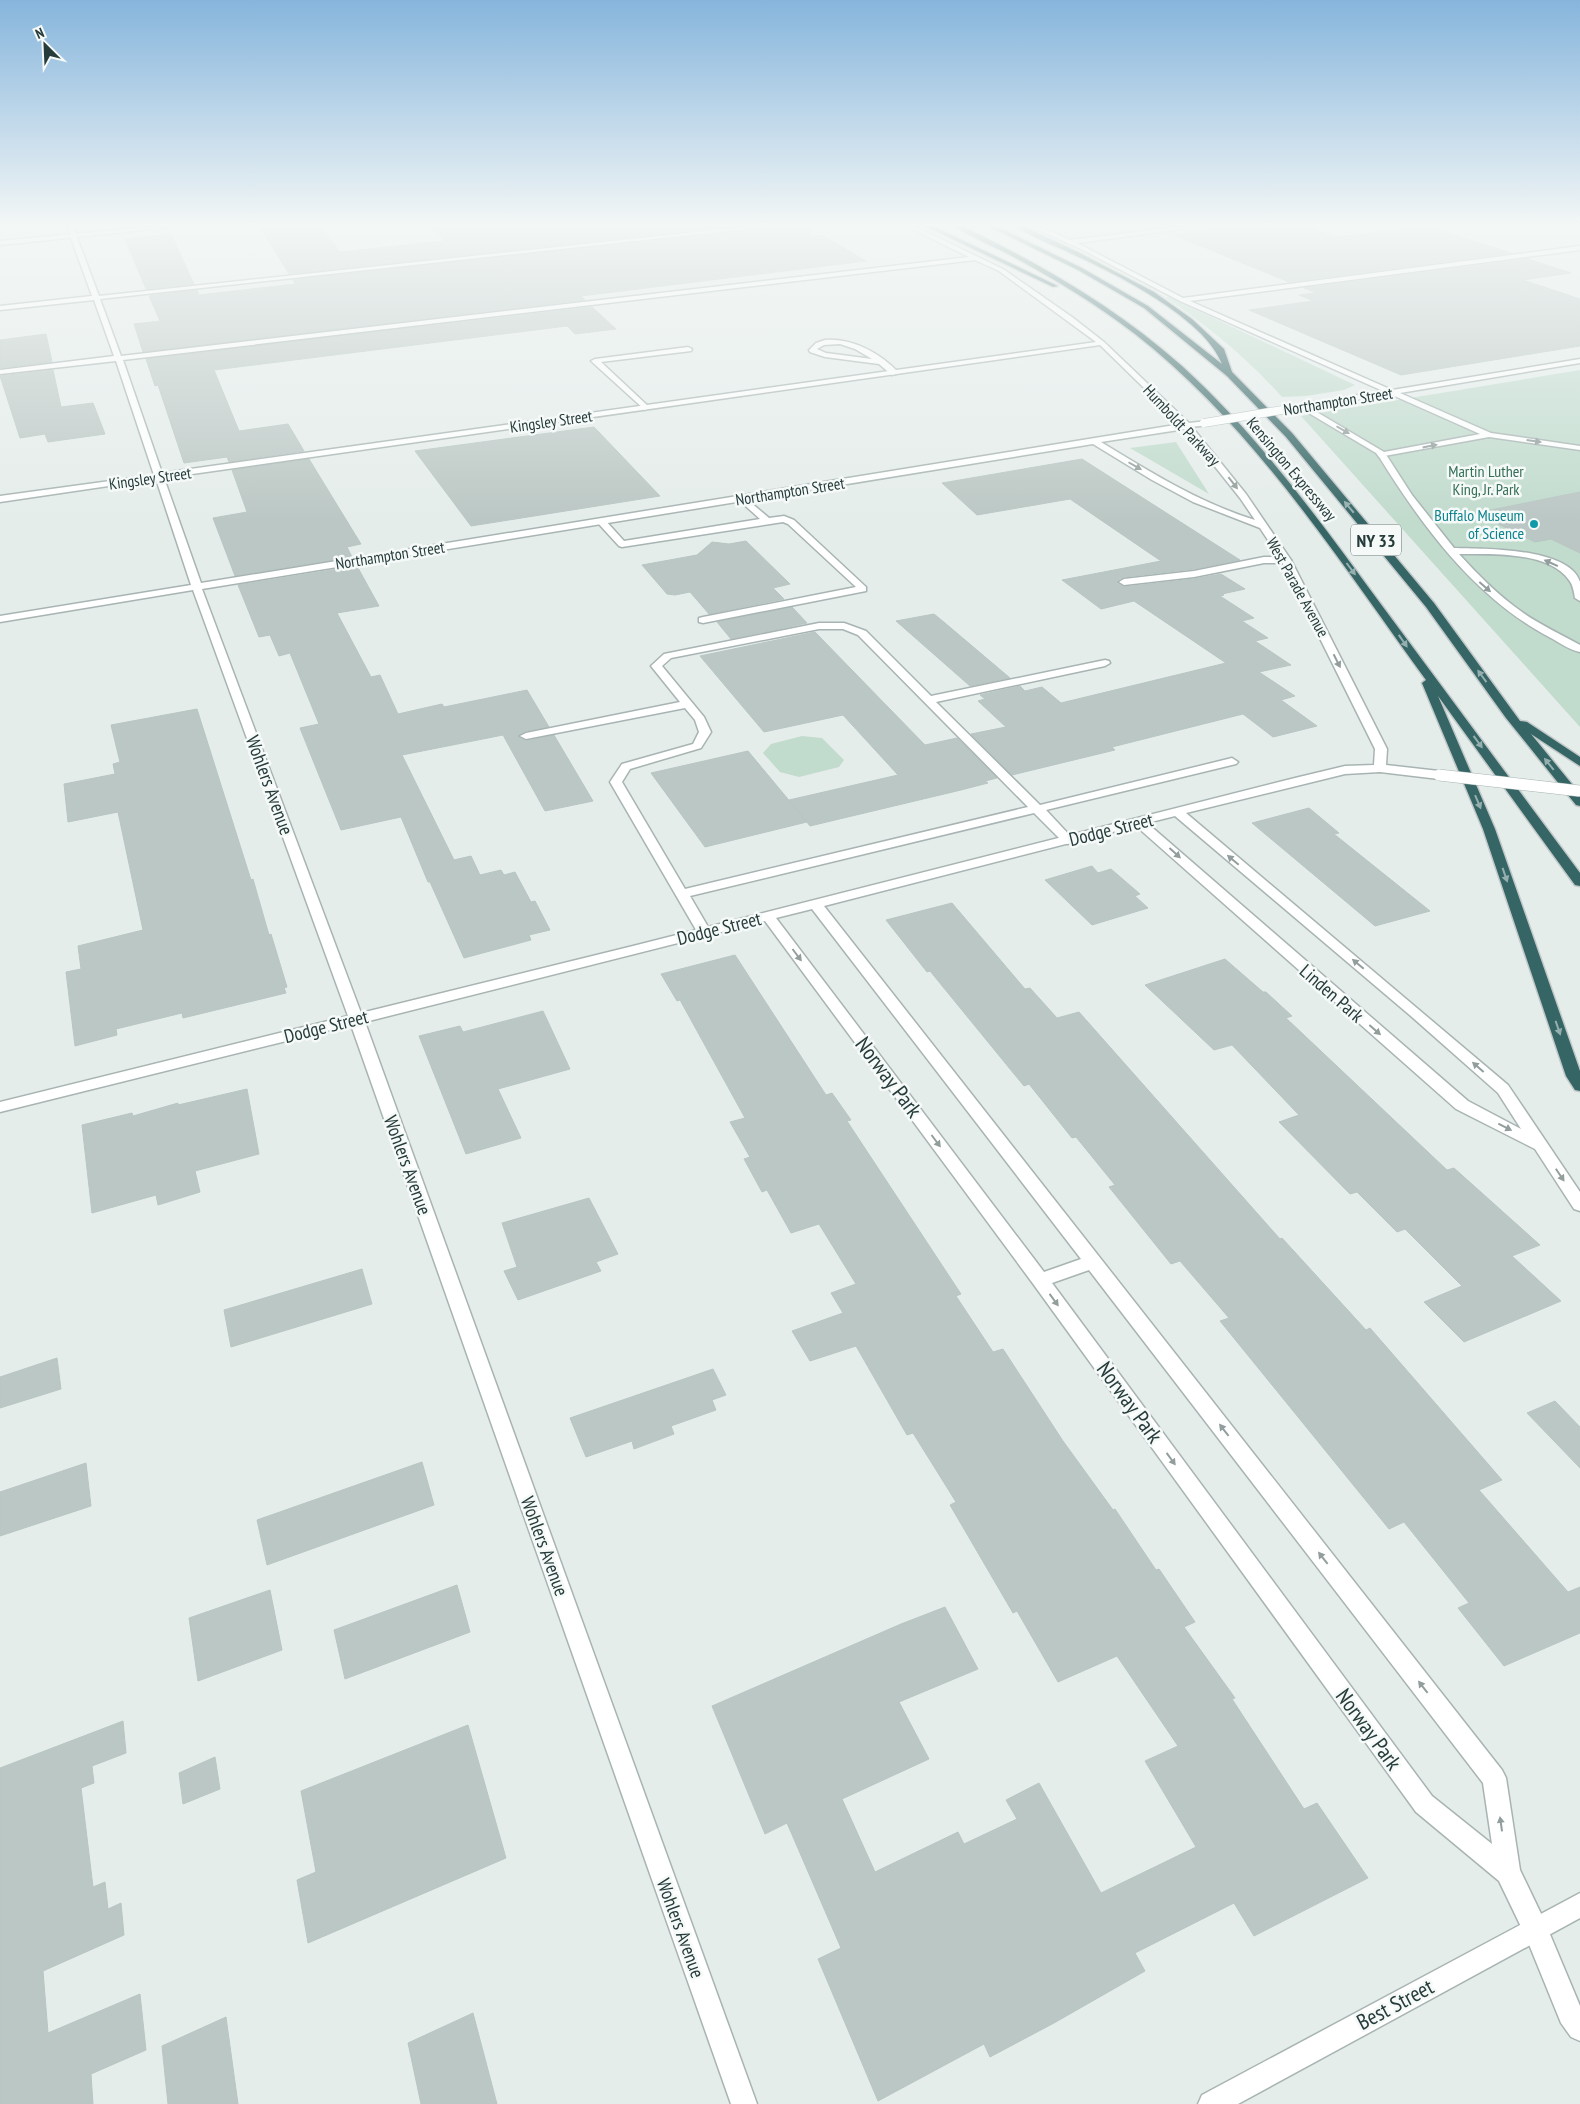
<svg xmlns="http://www.w3.org/2000/svg" width="1580" height="2104" font-family="'PT Sans Narrow',sans-serif">
<rect width="100%" height="100%" fill="#e5edeb"/>
<path fill="#c1dbcd" d="M1165 297H1169L1355 385 1344 390 1306 396 1282 397C1247 358 1208 326 1165 297Z
M1580 370V727L1301 416Z
M1176 442 1209 494 1130 448Z
M802 736 822 738 844 760 839 767 799 777 780 772 763 753 771 744Z"/>
<path fill="#bbc7c4" stroke="#b8c6c3" d="M260 227H321L340 252 445 241 431 227H515L519 230 548 227H724L289 274Z
M767 227H809V237L822 235 866 261 581 296 585 300 143 352 134 324 160 321 149 296 197 290 199 295 295 284 293 280Z
M1235 227H1306L1336 237 1429 227 1511 253 1289 282 1174 235Z
M171 234 194 284 146 289 125 239Z
M1528 259 1571 273 1523 280 1580 299V346L1401 375 1249 310 1313 301 1299 295 1316 293 1304 288Z
M592 307 616 329 575 334 567 326 214 370 239 431 288 424 304 451 229 462 227 457 184 463 158 385 155 386 146 359Z
M46 334 52 362 0 368V340Z
M53 370 61 407 93 403 105 434 48 442 45 434 20 438 0 376Z
M594 427 660 496 471 526 415 451Z
M309 459 361 544 347 547 352 557 235 576 213 518 247 512 232 470Z
M1082 459 1240 560 1194 569 1124 577 1118 580V584L1124 587 1194 579 1221 574 1245 589 1222 594 1224 595 1220 596 1254 618 1242 621 1268 638 1255 641 1291 665 1259 672 1295 696 1281 700 1317 726 1273 737 1243 714 1112 747 1115 750 1012 775 971 734 1006 727 978 701 985 699 980 695 1020 686 1025 691 1042 687 1061 703 1226 663 1134 601 1101 609 1062 580 1161 561 1070 499 977 515 942 483Z
M1580 492V553L1551 539 1535 542 1476 513Z
M746 541 790 584 773 588 784 599 709 614 690 592 675 595 667 594 642 565 697 555 712 542 729 544Z
M357 566 379 606 337 613 371 677 380 675 398 714 442 704 444 707 527 690 549 727 526 731 518 737 526 741 554 735 593 801 545 811 503 735 402 755 454 860 471 856 480 875 501 870 504 875 515 872 531 902 535 901 550 930 529 935 531 940 464 958 430 882H428L401 817 341 830 300 728 319 724 290 653 279 656 270 635 259 637 238 585Z
M792 607 807 623 731 639 717 622Z
M934 614 945 623 1010 678 970 686 896 621Z
M815 632 925 745 957 738 997 778 985 781 988 783 961 790 810 826 789 800 898 775 843 715 764 732 700 656Z
M197 709 251 880 253 879 269 935 271 934 287 987 284 988 286 993 183 1018 182 1013 116 1029 117 1035 75 1046 66 972 81 969 78 946 143 930 118 812 68 822 64 784 115 774 113 764 120 762 111 725Z
M748 751 807 822 705 847 651 773Z
M1309 808 1339 833 1334 834 1430 911 1375 926 1252 823Z
M1092 866 1098 873 1111 869 1140 894 1135 896 1148 908 1092 925 1045 880Z
M952 903 1025 989 1030 988 1057 1018 1079 1012 1280 1239 1282 1238 1366 1330 1370 1328 1502 1480 1479 1490 1568 1592 1580 1587V1633L1504 1666 1458 1608 1469 1603 1404 1522 1389 1529 1220 1321 1229 1318 1180 1261 1171 1264 1109 1187 1115 1185 1076 1137 1072 1138 1029 1084 1024 1086 1010 1069 930 971 927 972 886 920Z
M735 955 826 1095 832 1093 851 1120 847 1121 961 1294 956 1296 993 1352 1003 1349 1063 1441 1113 1510 1115 1509 1156 1570 1159 1569 1195 1622 1184 1627 1235 1698 1232 1699 1304 1809 1317 1803 1368 1878 1254 1936 1234 1903 1135 1953 1145 1971 1054 2023 990 2057 984 2044 878 2101 818 1959 841 1948 787 1823 765 1834 712 1706 901 1624 945 1607 978 1669 899 1702 929 1759 842 1799 875 1872 958 1832 964 1844 1017 1819 1006 1800 1039 1783 1101 1893 1196 1847 1145 1761 1178 1746 1117 1656 1058 1682 1017 1611 1013 1613 950 1505 956 1502 913 1433 907 1435 856 1346 810 1361 792 1331 843 1313 831 1293 856 1284 819 1224 791 1233 767 1190 762 1192 744 1159 750 1157 730 1122 745 1118 680 1000 677 1001 661 974Z
M1225 959 1263 992H1266L1292 1016 1286 1018 1447 1170 1454 1168 1540 1245 1512 1256 1561 1301 1464 1342 1424 1302 1462 1286 1405 1229 1397 1232 1357 1192 1350 1194 1279 1122 1299 1115 1232 1045 1214 1050 1145 985Z
M543 1011 570 1069 498 1089 521 1138 466 1154 419 1036 460 1026 463 1032Z
M247 1089 259 1154 195 1171 200 1192 158 1205 156 1195 92 1213 82 1125 132 1113 133 1116 178 1103V1105Z
M589 1198 618 1254 596 1262 601 1271 518 1300 504 1271 517 1267 502 1223Z
M362 1269 372 1304 231 1347 224 1310Z
M57 1358 61 1389 0 1408V1377Z
M713 1369 726 1395 712 1400 716 1410 671 1426 674 1434 634 1449 632 1441 586 1457 570 1418Z
M1555 1401 1580 1427V1468L1527 1413Z
M422 1462 434 1505 267 1565 257 1520Z
M86 1463 91 1506 0 1536V1492Z
M457 1585 470 1632 345 1679 334 1630Z
M270 1590 282 1650 198 1681 189 1618Z
M123 1721 126 1753 92 1766 94 1783 81 1788 93 1887 105 1882 108 1909 121 1903 124 1935 43 1971 48 2033 140 1994 146 2050 91 2074 93 2104H0V1768Z
M468 1725 506 1858 308 1943 297 1880 316 1872 301 1791Z
M215 1757 220 1789 183 1804 179 1773Z
M473 2013 497 2104H421L408 2043Z
M226 2017 238 2104H168L162 2046Z"/>
<g fill="none" stroke-linecap="round" stroke-linejoin="round">
<defs>
<path id="service" d="M825 340C853 338 880 353 899 373L892 375 879 364 825 357 810 352 809 350 816 343ZM840 344 855 349 872 359 826 353 817 349 824 345Z
M688 347 692 349 691 351 601 362 648 406 649 408 645 410 591 361 595 359Z
M1379 453H1385L1412 495 1454 548C1482 549 1569 547 1580 582 1580 587 1580 595 1580 601L1575 598C1574 592 1573 585 1569 580 1548 551 1491 554 1459 554 1478 575 1499 596 1522 612 1540 625 1561 634 1580 645V652C1569 650 1559 642 1549 637 1474 597 1422 526 1378 455Z
M743 496 769 518 784 516 794 520 866 587V591L703 623 699 622V618L703 617 856 587 788 524 783 522 622 547 619 546 597 522 599 520H605L624 541 760 519 740 501 739 499Z
M1264 557H1286L1291 560 1286 563H1264L1194 577 1124 585 1119 582 1124 579 1194 571Z
M819 623H844L866 631 931 696 1105 660 1109 661 1110 663 1105 666 936 702 1040 805 1232 758 1238 762 1236 764 1046 810 1074 840 1068 844 1064 843 1034 813 690 896 711 932 709 935H699L610 782 622 764 693 744 699 732 695 720 685 708 526 739 520 736 526 733 680 702 651 666 664 654ZM819 629H843L858 635 1028 807 685 889 622 782 630 769 701 748 711 732 704 717 662 666 671 658Z"/>
<path id="minor" d="M67 227H73L99 296 744 227H765L100 299 121 356 969 257 908 227H916L1003 269 1072 317 1104 342 1189 423 1207 421V425L1192 427 1246 494 1291 560 1387 749 1386 765 1439 771 1445 775 1439 779 1380 772 1345 774 1186 813 1508 1085 1580 1192V1211L1574 1209 1535 1149 1456 1109 1136 826 824 906 1502 1770 1506 1778 1520 1870 1544 1920 1580 2006V2041L1571 2037 1561 2023 1526 1937 1499 1881 1416 1812 1034 1285 765 921 365 1022 757 2104H731L351 1025 0 1112V1102L348 1016 193 590 0 622V616L191 585 156 479 0 502V496L154 475 116 361 0 374V370L114 356 94 300 0 310V306L92 296ZM975 260 999 271 1096 342 162 473 123 360ZM1100 345 1181 424 201 583 164 478ZM1185 429 1240 498 1255 520C1200 503 1150 472 1101 442ZM1093 444 1152 480 1193 502 1260 528 1281 560 1375 749 1374 765 1345 766 1295 778 633 946 361 1013 202 589ZM1175 816 1412 1017 1498 1093 1521 1129 1468 1101 1147 823ZM812 909 1081 1259 1044 1272 776 918ZM1089 1270 1483 1783 1492 1844 1432 1796 1052 1283Z
M1032 227H1040L1070 240 1180 227H1199L1077 243 1183 298 1580 246V250L1190 301 1392 390 1580 359V363L1400 393 1491 433 1580 446V450L1489 437 1379 457 1376 453 1302 409 1288 411 1284 409 1302 404 1383 391 1180 301 1083 250ZM1390 394 1480 434 1384 452 1310 408Z"/>
<path id="tertiary" d="M149 227H173L0 245V241Z
M1580 1893V1918L1238 2104H1198L1202 2095Z"/>
<path id="motorway" d="M927 227H935L1058 286 1053 287Z
M956 227H964C1042 265 1117 308 1182 366 1258 435 1319 520 1380 603 1447 693 1513 783 1580 873V886L1575 885 1438 696 1495 829 1580 1071V1091L1575 1090 1566 1076 1483 829 1422 683 1426 680C1338 559 1254 427 1135 334 1096 304 1053 278 1010 255 993 246 972 238 956 227Z
M990 227H998L1082 268 1148 306 1222 364C1205 318 1116 274 1072 254 1054 245 1033 238 1017 227H1025L1080 253 1154 292 1192 319 1224 349 1232 372 1292 433 1434 603 1520 721 1527 722 1580 757V766L1531 734 1580 794V806L1576 805 1506 718 1426 607 1286 437 1227 376 1144 308 1078 270Z"/>
</defs>
<use href="#service" stroke="#a8b4b3" stroke-width="3"/>
<use href="#minor" stroke="#a8b4b3" stroke-width="3"/>
<use href="#tertiary" stroke="#a8b4b3" stroke-width="3"/>
<use href="#motorway" stroke="#c2c8c8" stroke-width="3"/>
<use href="#service" fill="#fff" fill-rule="evenodd"/>
<use href="#minor" fill="#fff" fill-rule="evenodd"/>
<use href="#tertiary" fill="#fff" fill-rule="evenodd"/>
<use href="#motorway" fill="#356565" fill-rule="evenodd"/>
<defs>
<path id="minor-bridge-far1" d="M1204 423 1288 409"/>
<path id="minor-bridge" d="M1439 775 1580 791"/>
</defs>
<use href="#minor-bridge-far1" stroke="#a8b4b3" stroke-width="9" stroke-linecap="butt"/>
<use href="#minor-bridge" stroke="#a8b4b3" stroke-width="12" stroke-linecap="butt"/>
<use href="#minor-bridge-far1" stroke="#fff" stroke-width="8"/>
<use href="#minor-bridge" stroke="#fff" stroke-width="11"/>
</g>
<defs><path id="oneway-solid" d="M-6-.8H1V-3.2L6.5 0L1 3.2V.8H-6Z" transform="scale(1.25)"/></defs>
<g fill="#929e9d">
<use href="#oneway-solid" transform="translate(1343 430) rotate(30)"/>
<use href="#oneway-solid" transform="translate(1534 441) rotate(8)"/>
<use href="#oneway-solid" transform="translate(1430 446) rotate(-11)"/>
<use href="#oneway-solid" transform="translate(1135 466) rotate(30)"/>
<use href="#oneway-solid" transform="translate(1233 483) rotate(52)"/>
<use href="#oneway-solid" transform="translate(1551 563) rotate(-156)"/>
<use href="#oneway-solid" transform="translate(1485 587) rotate(41)"/>
<use href="#oneway-solid" transform="translate(1337 661) rotate(63)"/>
<use href="#oneway-solid" transform="translate(1175 853) rotate(42)"/>
<use href="#oneway-solid" transform="translate(1233 860) rotate(-140)"/>
<use href="#oneway-solid" transform="translate(797 955) rotate(53)"/>
<use href="#oneway-solid" transform="translate(1358 964) rotate(-140)"/>
<use href="#oneway-solid" transform="translate(1375 1030) rotate(41)"/>
<use href="#oneway-solid" transform="translate(1478 1067) rotate(-139)"/>
<use href="#oneway-solid" transform="translate(1505 1127) rotate(27)"/>
<use href="#oneway-solid" transform="translate(936 1141) rotate(53)"/>
<use href="#oneway-solid" transform="translate(1560 1175) rotate(56)"/>
<use href="#oneway-solid" transform="translate(1054 1300) rotate(54)"/>
<use href="#oneway-solid" transform="translate(1224 1430) rotate(-128)"/>
<use href="#oneway-solid" transform="translate(1171 1459) rotate(54)"/>
<use href="#oneway-solid" transform="translate(1323 1558) rotate(-128)"/>
<use href="#oneway-solid" transform="translate(1423 1687) rotate(-128)"/>
<use href="#oneway-solid" transform="translate(1501 1824) rotate(-98)"/>
</g>
<g fill="#95afae">
<use href="#oneway-solid" transform="translate(1349 507) rotate(-130)"/>
<use href="#oneway-solid" transform="translate(1351 569) rotate(53)"/>
<use href="#oneway-solid" transform="translate(1403 641) rotate(55)"/>
<use href="#oneway-solid" transform="translate(1482 676) rotate(-126)"/>
<use href="#oneway-solid" transform="translate(1478 742) rotate(54)"/>
<use href="#oneway-solid" transform="translate(1549 764) rotate(-129)"/>
<use href="#oneway-solid" transform="translate(1478 802) rotate(67)"/>
<use href="#oneway-solid" transform="translate(1505 875) rotate(71)"/>
<use href="#oneway-solid" transform="translate(1558 1028) rotate(71)"/>
</g>
<linearGradient id="sky" x2="0" y2="1"><stop stop-color="#86b5dc"/><stop offset="0.43" stop-color="#f3f7f6"/><stop offset="1" stop-color="#f3f7f6" stop-opacity="0"/></linearGradient>
<rect width="1580" height="522" fill="url(#sky)"/>
<circle fill="#0f9aa8" stroke="#f5f9f8" stroke-width="2" cx="1534" cy="524" r="5"/>
<g text-anchor="middle" dominant-baseline="central" stroke-width="5" stroke-linejoin="round" paint-order="stroke">
<g font-size="16" fill="#263c3b" stroke="#f5f9f8">
<text transform="translate(1338 401) rotate(-9)">Northampton Street</text>
<text transform="translate(551 421) rotate(-8)">Kingsley Street</text>
<text transform="translate(1182 425) rotate(47)">Humboldt Parkway</text>
<text transform="translate(1292 469) rotate(50)">Kensington Expressway</text>
<text transform="translate(150 478) rotate(-8)">Kingsley Street</text>
<text transform="translate(790 491) rotate(-9)">Northampton Street</text>
<text transform="translate(390 555) rotate(-9)">Northampton Street</text>
<text transform="translate(1298 587) rotate(61)">West Parade Avenue</text>
</g>
<g font-size="16" fill="#356f57" stroke="#f5f9f8">
<text x="1486" y="471">Martin Luther<tspan x="1486" dy="18">King, Jr. Park</tspan></text>
</g>
<g font-size="16" fill="#0d838f" stroke="#f5f9f8" text-anchor="end">
<text x="1524" y="515">Buffalo Museum<tspan x="1524" dy="18">of Science</tspan></text>
</g>
<rect fill="#f5f9f8" stroke="#647574" stroke-width="1" x="1351" y="524.5" width="50" height="31" rx="4"/>
<g font-size="18" font-weight="bold" fill="#263c3b">
<text x="1376" y="540">NY 33</text>
</g>
<g font-size="19" fill="#263c3b" stroke="#f5f9f8">
<text transform="translate(270 785) rotate(70)">Wohlers Avenue</text>
<text transform="translate(1111 829) rotate(-14)">Dodge Street</text>
<text transform="translate(719 928) rotate(-14)">Dodge Street</text>
<text transform="translate(1332 993) rotate(41)">Linden Park</text>
<text transform="translate(326 1026) rotate(-14)">Dodge Street</text>
<text transform="translate(408 1165) rotate(70)">Wohlers Avenue</text>
<text transform="translate(545 1546) rotate(70)">Wohlers Avenue</text>
<text transform="translate(681 1928) rotate(70)">Wohlers Avenue</text>
</g>
<g font-size="22" fill="#263c3b" stroke="#f5f9f8">
<text transform="translate(889 1077) rotate(53)">Norway Park</text>
<text transform="translate(1130 1402) rotate(54)">Norway Park</text>
<text transform="translate(1369 1729) rotate(54)">Norway Park</text>
<text transform="translate(1395 2004) rotate(-28)">Best Street</text>
</g>
</g>
<g transform="translate(45 45) rotate(336)" stroke="#f5f9f8" stroke-width="4" paint-order="stroke">
<path d="M0-4L9 19L0 12L-9 19Z" fill="#263c3b"/>
<text y="-8" font-size="14" font-weight="bold" text-anchor="middle" fill="#263c3b">N</text>
</g>
</svg>
